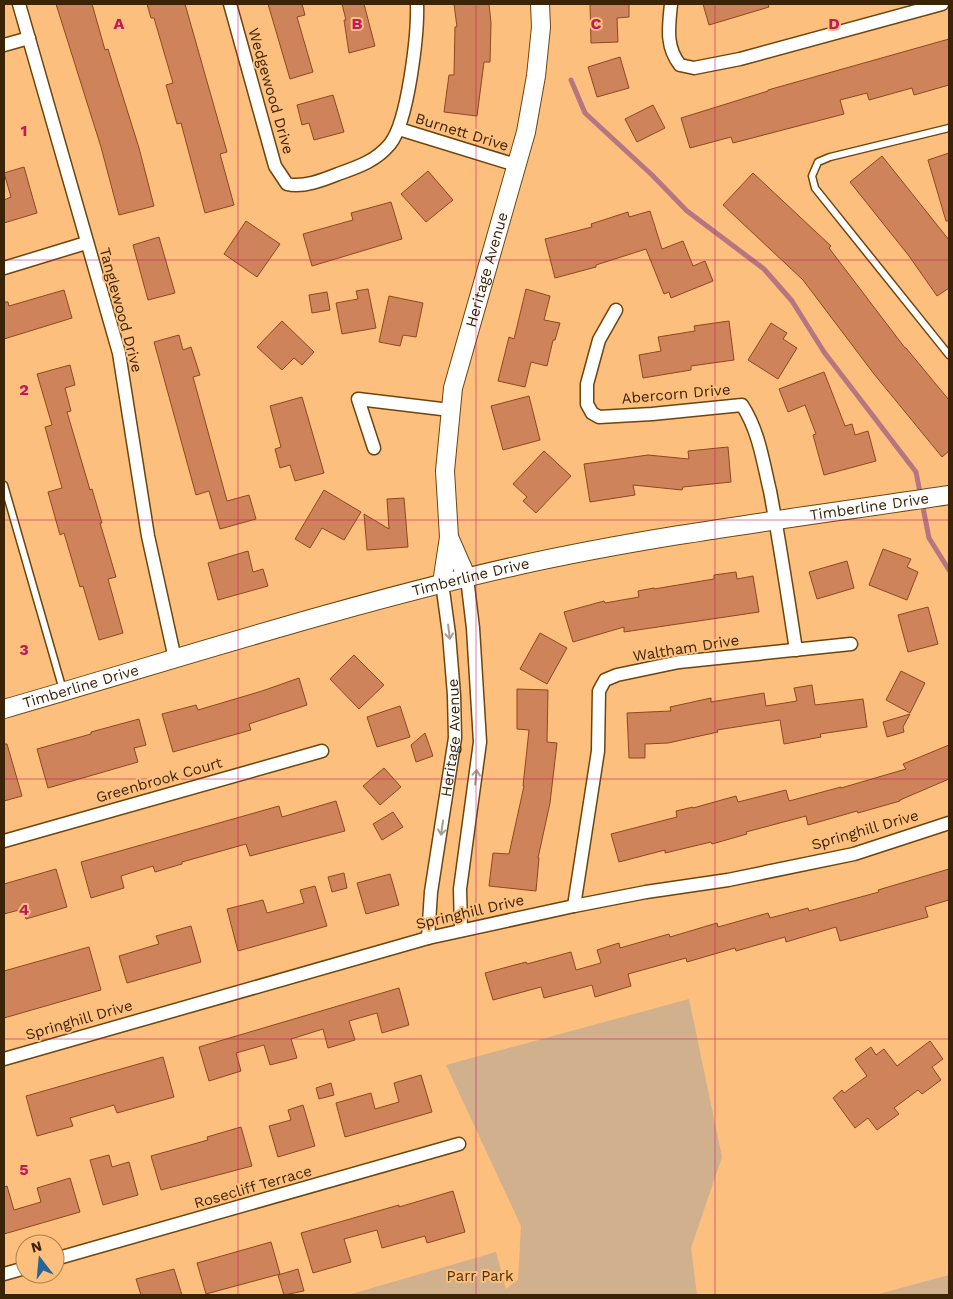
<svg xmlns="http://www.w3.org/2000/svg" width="953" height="1299" font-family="'Work Sans',sans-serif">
<rect width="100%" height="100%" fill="#fcbf7d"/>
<path fill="#d1b08d" d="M689 999 722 1157 691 1248 697 1295H348L496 1252 506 1289 518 1280 521 1226 446 1065Z
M949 1275V1295H875Z"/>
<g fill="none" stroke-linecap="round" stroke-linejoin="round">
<path stroke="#b67681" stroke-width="5" d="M571 80 585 113 652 175 687 211 764 269 792 301 824 352 916 472 929 538 949 570"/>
</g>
<path fill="#cf835b" stroke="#8e481f" d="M56 4H92L105 50 108 49 139 148 154 206 119 215 101 147Z
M147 4H185L227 152 220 154 234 205 205 213 181 123 177 124 166 85 173 83 154 18H151Z
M268 4H302L305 15 297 17 313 72 290 79Z
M342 4H364L375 46 349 53 344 20H346Z
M454 4H489L491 23 490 62H484L477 116 444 112 449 75H454L455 27H457Z
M590 4H629V17L617 18 618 42 591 43Z
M703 4H768L769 7 709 25Z
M949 39V85L914 95 912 88 869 100 867 93 840 100 844 114 733 143 731 137 690 148 681 118 768 91V90Z
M620 57 629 88 597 97 588 67Z
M333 95 344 132 314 140 309 123 302 125 297 105Z
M653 105 665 128 637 142 625 119Z
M949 153V221H946L928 160Z
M882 156 949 240V288L937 296 909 256 850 182Z
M24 167 37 213 4 223V200L11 197 4 173Z
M428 171 453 200 426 222 401 194Z
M753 173 831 246 829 248 905 348H906L949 400V451L942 457 874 374 803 280 723 205Z
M391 202 402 239 312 266 303 234 353 220 351 213Z
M650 211 662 249 683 241 693 266 705 261 713 281 671 298 669 292 664 294 646 249 596 265V267L555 278 545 239 592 227 591 224 628 212 629 217Z
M246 221 280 244 257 277 224 254Z
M159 237 175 293 148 300 133 245Z
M368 289 376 328 342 334 336 303 358 299 356 291Z
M526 289 550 296 544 320 560 323 555 340H553L547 366 531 362 525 387 498 381 509 337 514 339Z
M64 290 72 318 4 339V302H8L9 306Z
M327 292 330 310 312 313 309 295Z
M389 296 423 303 416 337 403 335 400 346 379 342Z
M282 321 314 352 302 365 294 358 282 370 257 347Z
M729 321 734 360 691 366V370L643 378 639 355 661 351 658 337 695 331 694 326Z
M771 323 787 333 783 339 797 348 778 379 748 360Z
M179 335 183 350 191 347 200 375 193 377 227 501 249 495 256 519 220 529 209 491 196 495 154 342Z
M70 365 75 385 65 388 71 411 67 412 90 490 92 489 102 523H100L116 577 108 579 123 633 99 640 83 586 80 587 64 533 60 535 48 492 62 488 45 427 52 425 37 374Z
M824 372 845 426 852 424 855 435 868 431 876 461 824 475 813 435 816 434 805 405 788 412 779 389Z
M529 396 540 440 503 450 491 406Z
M302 397 324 473 295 481 290 465 280 468 275 449 281 447 270 406Z
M728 447 731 482 683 487 682 490 633 485 635 495 590 502 584 464 648 455 689 459 688 451Z
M544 451 571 476 536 513 523 501 527 497 513 484Z
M324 490 361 512 344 540 322 528 310 548 295 539Z
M404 498 408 547 367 550 364 514 389 529 387 499Z
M883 549 911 559 907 567 918 572 907 600 869 585Z
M248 551 253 572 263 569 268 586 218 600 208 563Z
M847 561 854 588 817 599 809 572Z
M736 572 737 579 753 576 759 612 624 632V627L573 642 564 612 604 601 605 603 639 597 638 591 654 588V589L714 579V575Z
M928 607 938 644 908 652 898 615Z
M540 633 567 648 547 684 520 669Z
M354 655 384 685 359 709 330 679Z
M901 671 925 683 910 713 886 700Z
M299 678 307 705 249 724 251 730 173 752 162 714 196 705 198 710 262 691Z
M812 685 815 705 863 699 867 727 820 734 821 737 784 744 780 720 717 730 718 732 668 743 645 744V758H629L627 713 671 711 670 707 711 698V702L764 693 766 706 797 701 794 688Z
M517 689 548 690 547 742 557 743 550 803 538 858H539L536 891 489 886 493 853 509 854 524 786H523L529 730 517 729Z
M400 706 410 737 377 747 367 717Z
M910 714 903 727 904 732 887 737 883 722Z
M139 719 146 745 134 748 138 762 48 788 37 749 91 734V732Z
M425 733 433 756 416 762 411 745Z
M4 744H7L22 796 4 801Z
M949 745V779L900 800V801L858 813 857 811 808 825 806 816 746 832 747 834 712 844 711 842 665 853V850L619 862 611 834 677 817 676 811 693 807V808L736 796 738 802 786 790 789 801 841 787V788L906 769 903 764Z
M384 768 401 787 380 805 363 786Z
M336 801 345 831 250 856 246 844 182 862V864L155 872 153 866 121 876 124 888 91 898 81 862 279 806 282 817Z
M393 812 403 827 382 840 373 824Z
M56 869 67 907 26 919 23 909 4 914V884Z
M949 869V900L925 907 928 917 840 941 836 927 786 942 785 937 736 951 735 948 687 962 686 958 628 974 631 986 595 997 592 985 544 998 541 987 493 1000 485 973 526 962 527 964 571 952 576 970 601 963 597 950 619 943 620 948 669 934 670 937 717 923 718 927 768 913 770 918 808 908 809 911 879 892 878 890Z
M344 873 347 888 332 892 328 877Z
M390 874 399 905 366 914 357 883Z
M315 886 327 926 238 951 227 909 263 900 267 913 304 903 300 890Z
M191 926 201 962 127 983 119 956 159 944 156 936Z
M89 947 101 990 4 1018V971Z
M399 988 409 1025 382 1033 377 1013 349 1021 355 1040 328 1048 323 1029 291 1039 297 1058 270 1065 264 1045 236 1053 241 1071 209 1081 199 1047Z
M930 1041 943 1059 932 1067 941 1080 922 1094 918 1090 894 1108 899 1114 877 1130 868 1118 855 1128 833 1098 842 1090 844 1093 867 1076 855 1059 871 1047 876 1055 884 1049 897 1066Z
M163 1057 174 1097 117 1113 114 1105 70 1118 73 1126 37 1136 26 1096Z
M421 1075 432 1112 345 1137 336 1103 371 1093 375 1109 399 1102 394 1083Z
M331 1083 334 1095 319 1099 316 1088Z
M303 1105 315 1146 278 1157 269 1126 291 1120 288 1110Z
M241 1127 252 1166 161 1190 151 1156 208 1140 207 1137Z
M109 1155 112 1167 129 1162 138 1195 103 1205 90 1160Z
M70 1178 80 1212 4 1234V1187L7 1186 14 1210 41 1202 37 1188Z
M453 1191 465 1232 427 1243 425 1236 382 1248 377 1230 344 1239 351 1262 313 1273 301 1233 399 1205V1207Z
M271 1242 280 1274 206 1294 197 1263Z
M174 1269 182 1295H141L136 1279Z
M298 1269 304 1291 284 1295 278 1275Z"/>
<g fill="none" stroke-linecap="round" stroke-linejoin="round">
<defs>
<path id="lane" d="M949 128 830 157 818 162 812 176 815 188 949 355
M4 485 63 690"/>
<g id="street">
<path d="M19 4 119 353 148 536 175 659"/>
<path d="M230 4 275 166 287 184C303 188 323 180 338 174 358 167 376 161 390 144 408 122 418 34 417 4"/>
<path d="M671 4C669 26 665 46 680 65L694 68 740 59 942 4"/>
<path d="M4 45 29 38"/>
<path d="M399 129 516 165"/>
<path d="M4 268 86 243"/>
<path d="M616 310 599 340 587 384V404L592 413 599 417 652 414 742 405C759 431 763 462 770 491 780 544 788 597 796 650"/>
<path d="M374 448 358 399 450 410"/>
<path d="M4 841 322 751"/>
<path d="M574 906 598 751 599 691 605 680 617 675 679 662 851 644"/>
<path d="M461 930 460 889 480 742 473 628 467 578"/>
<path id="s1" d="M428 938 431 892 455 738 454 695 449 634 442 583"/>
<path d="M4 1059 428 938 574 906 646 892 728 880 854 854 949 823"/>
<path d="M55 1259 459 1144"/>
<path d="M4 1274 25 1268"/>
</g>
<g id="secondary">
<path d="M449 537 467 578"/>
<path id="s2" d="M442 583 449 537 445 471 453 388 526 132 536 76 541 27 540 4"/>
<path id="s3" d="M4 709C174 660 343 605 516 566 659 534 805 517 949 495"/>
</g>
</defs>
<use href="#lane" stroke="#6e450d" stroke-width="9"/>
<use href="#street" stroke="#6e450d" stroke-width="15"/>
<use href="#secondary" stroke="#6e450d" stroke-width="20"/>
<use href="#lane" stroke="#fff" stroke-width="6"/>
<use href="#street" stroke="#fff" stroke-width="12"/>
<use href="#secondary" stroke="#fff" stroke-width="18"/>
</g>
<defs><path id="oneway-shaft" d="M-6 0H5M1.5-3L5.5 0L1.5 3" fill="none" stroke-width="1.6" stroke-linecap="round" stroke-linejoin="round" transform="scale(1.25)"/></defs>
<g stroke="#a79c8f">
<use href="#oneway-shaft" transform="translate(449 632) rotate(83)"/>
<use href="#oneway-shaft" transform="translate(476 777) rotate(-83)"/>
<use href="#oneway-shaft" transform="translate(442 828) rotate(98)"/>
</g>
<path fill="none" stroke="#c2185b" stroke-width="1" stroke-opacity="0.55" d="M238 4V1295M476 4V1295M715 4V1295M4 260H949M4 520H949M4 779H949M4 1039H949"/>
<g text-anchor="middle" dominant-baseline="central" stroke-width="4" stroke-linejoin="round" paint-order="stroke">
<g font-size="15" fill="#3b2306" stroke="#fcbf7d">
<text transform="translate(271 91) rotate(74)">Wedgewood Drive</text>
<text transform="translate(462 132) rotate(17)">Burnett Drive</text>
<text stroke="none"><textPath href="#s2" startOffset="319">Heritage Avenue</textPath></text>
<text transform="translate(121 310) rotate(75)">Tanglewood Drive</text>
<text transform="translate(676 394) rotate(-5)">Abercorn Drive</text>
<text stroke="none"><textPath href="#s3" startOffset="890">Timberline Drive</textPath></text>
<text stroke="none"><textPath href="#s3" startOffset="485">Timberline Drive</textPath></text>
<text transform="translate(686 648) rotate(-9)">Waltham Drive</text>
<text stroke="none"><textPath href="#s3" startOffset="80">Timberline Drive</textPath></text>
<text stroke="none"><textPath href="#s1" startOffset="202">Heritage Avenue</textPath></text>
<text transform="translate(159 780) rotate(-16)">Greenbrook Court</text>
<text transform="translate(865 830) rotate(-16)">Springhill Drive</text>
<text transform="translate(470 912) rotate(-13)">Springhill Drive</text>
<text transform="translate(79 1020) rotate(-16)">Springhill Drive</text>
<text transform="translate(253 1187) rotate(-16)">Rosecliff Terrace</text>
</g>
<g font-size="15" fill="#4c2f07" stroke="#fcbf7d">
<text x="480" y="1276">Parr Park</text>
</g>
</g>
<g font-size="16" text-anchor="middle" font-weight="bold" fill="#c2185b" stroke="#fcbf7d" stroke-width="4" stroke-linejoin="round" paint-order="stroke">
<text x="119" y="29">A</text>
<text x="357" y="29">B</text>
<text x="596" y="29">C</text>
<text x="834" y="29">D</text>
<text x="24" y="136">1</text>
<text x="24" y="395">2</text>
<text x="24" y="655">3</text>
<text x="24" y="915">4</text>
<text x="24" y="1175">5</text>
</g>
<rect width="953" height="1299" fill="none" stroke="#3b2306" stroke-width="10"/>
<g transform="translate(40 1259) rotate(344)"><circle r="24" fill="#fcbf7d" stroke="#af814d"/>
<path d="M0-4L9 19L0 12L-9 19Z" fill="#25659b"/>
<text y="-8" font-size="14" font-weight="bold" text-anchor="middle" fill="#3b2306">N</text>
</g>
</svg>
